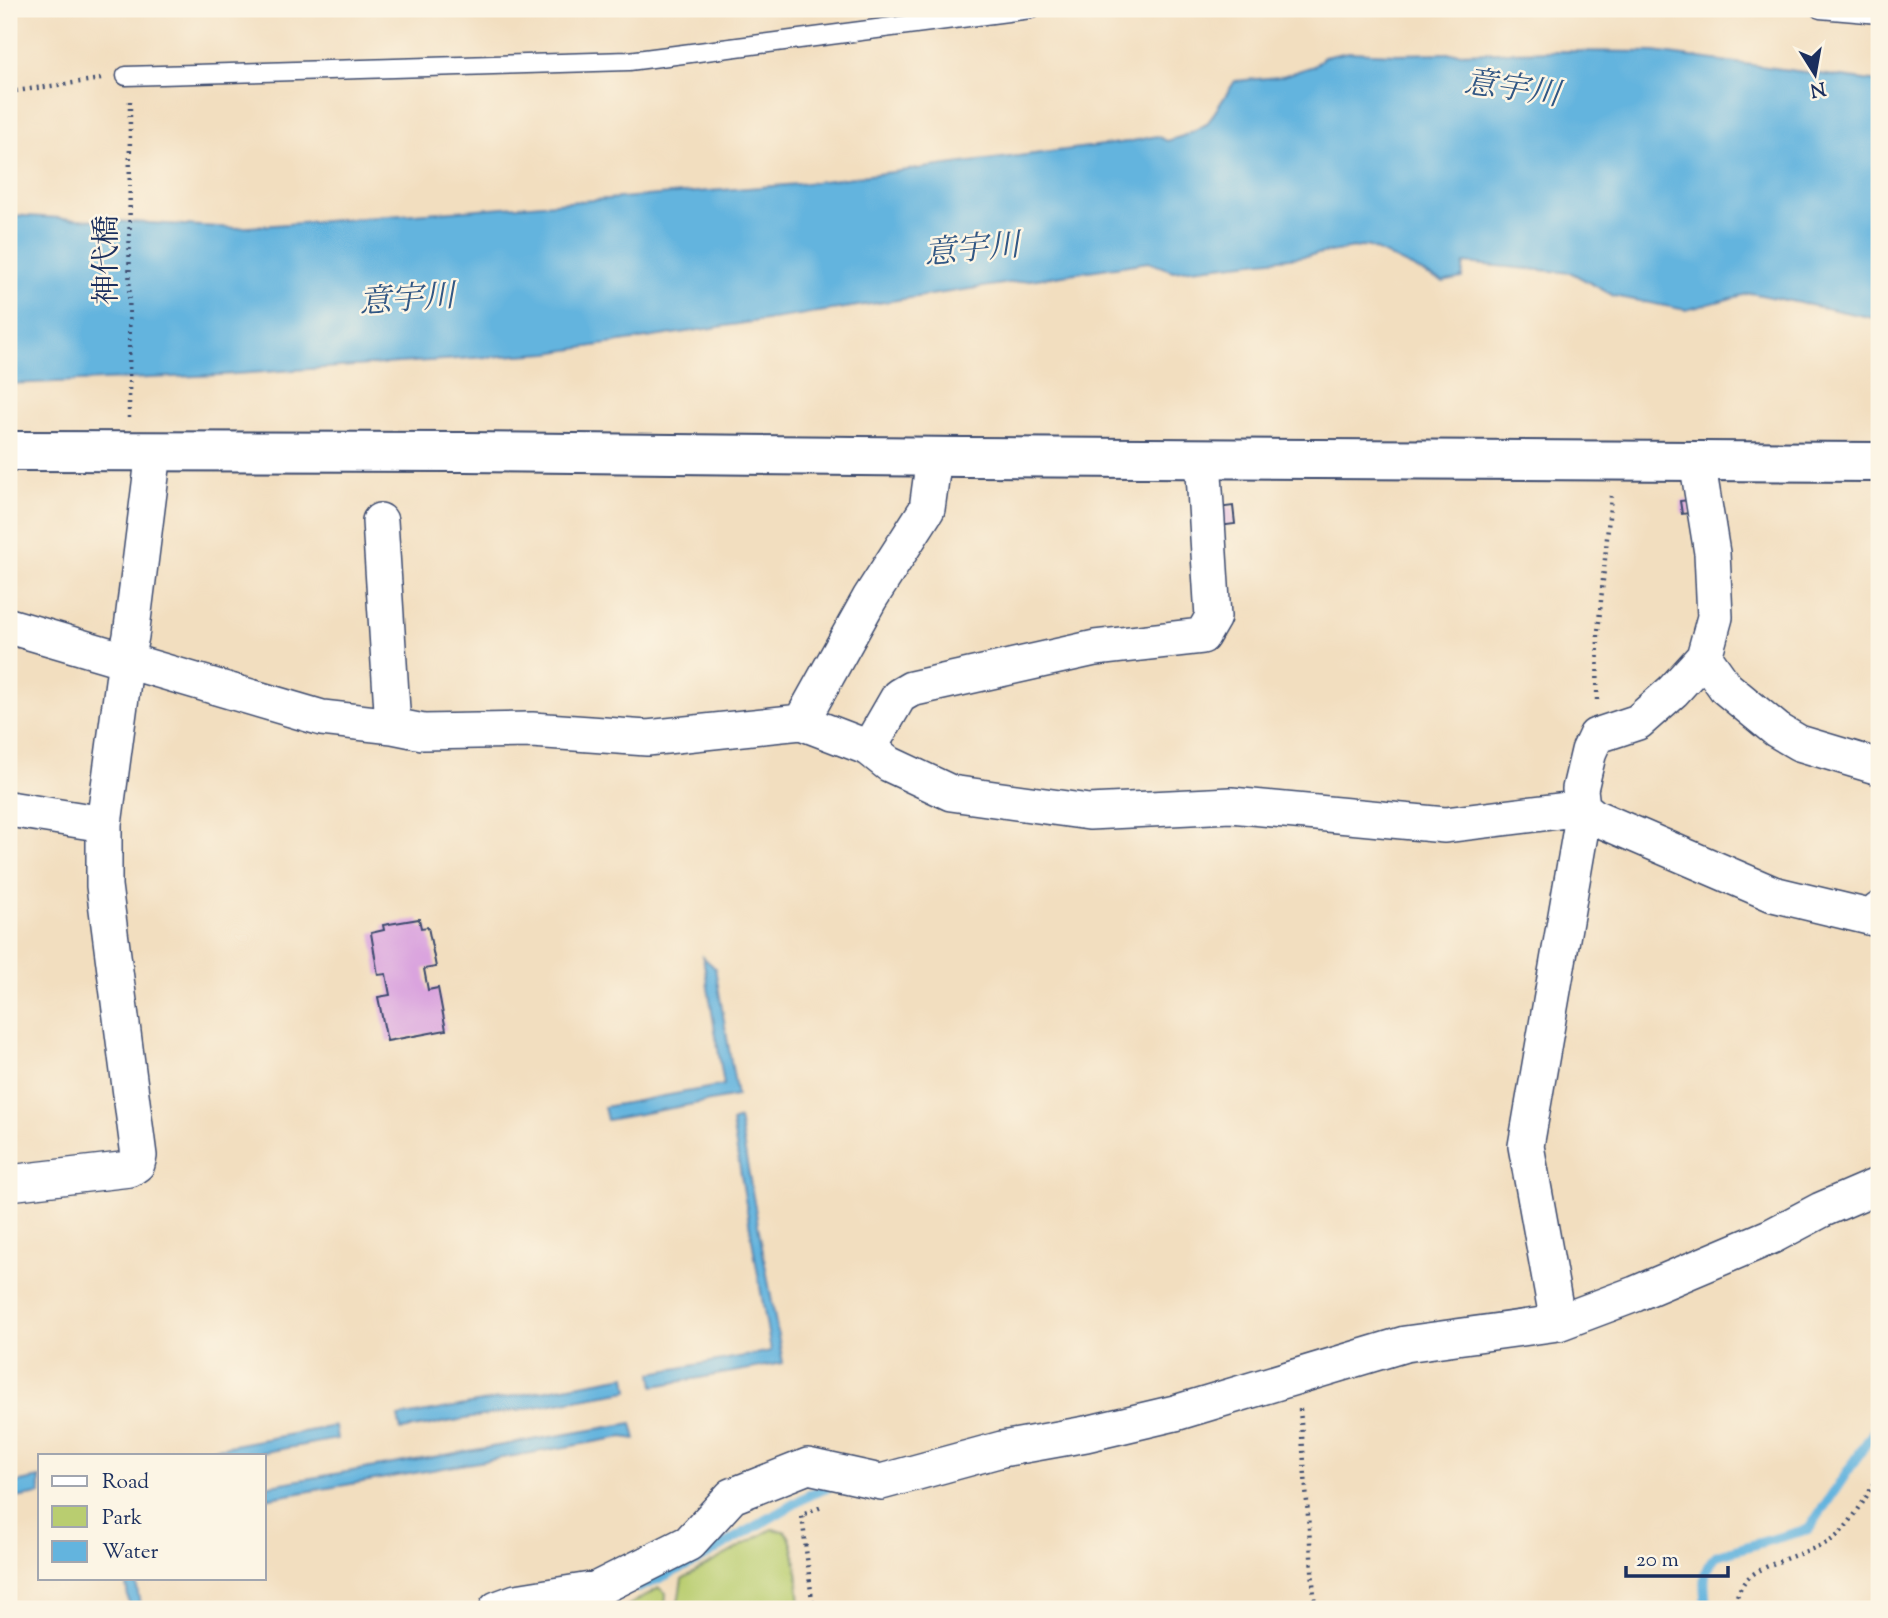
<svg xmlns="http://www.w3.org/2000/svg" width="1888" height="1618" font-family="'Sorts Mill Goudy','Noto Serif JP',serif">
<rect width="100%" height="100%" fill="#fcf5e5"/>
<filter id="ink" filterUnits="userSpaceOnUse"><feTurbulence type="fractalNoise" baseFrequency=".0143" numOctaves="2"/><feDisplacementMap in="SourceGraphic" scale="14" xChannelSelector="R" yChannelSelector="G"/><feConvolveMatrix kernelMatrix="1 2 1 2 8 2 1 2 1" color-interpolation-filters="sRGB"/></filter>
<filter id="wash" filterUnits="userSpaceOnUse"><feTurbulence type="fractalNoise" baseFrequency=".00686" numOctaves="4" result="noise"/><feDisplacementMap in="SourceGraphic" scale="28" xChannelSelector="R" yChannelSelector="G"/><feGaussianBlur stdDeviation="1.57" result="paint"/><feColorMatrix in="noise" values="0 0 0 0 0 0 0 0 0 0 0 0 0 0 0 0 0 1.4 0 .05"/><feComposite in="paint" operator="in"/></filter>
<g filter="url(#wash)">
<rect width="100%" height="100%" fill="#f2debf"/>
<path fill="#b9cd70" stroke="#6a7e67" stroke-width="2" d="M772 1529C773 1529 783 1531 784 1531 797 1538 799 1594 800 1609H677L682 1579Z
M659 1588 666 1593 665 1609H622Z"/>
<path fill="#63b4de" stroke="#3f729e" stroke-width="2" d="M1559 51 1654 52 1879 82V319L1751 293 1686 310 1614 296 1572 273 1464 263 1462 278 1443 282 1367 246 1298 257 1173 271 1148 262 548 353 220 375 9 384V215L236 228 799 184 1127 142 1157 136 1167 141 1183 136 1207 124 1235 81 1279 77 1314 66 1324 57 1348 52 1396 54Z
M703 957 715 968 737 1096 607 1120 604 1107 724 1085Z
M739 1119 783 1363 654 1386 652 1373 771 1351 732 1122Z
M626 1376 628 1391 401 1430 398 1417Z
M632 1423 636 1439 623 1437 264 1499V1486Z
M335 1426 337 1439 249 1455H180Z
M40 1478V1494L9 1499V1484Z
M125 1578H135L141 1609H130Z"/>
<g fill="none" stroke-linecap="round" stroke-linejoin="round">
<path stroke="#63b4de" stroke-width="10" d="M638 1588 696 1561 811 1494 827 1488
M590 1609 607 1601
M1706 1609C1705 1586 1699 1572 1717 1555L1809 1529 1879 1424"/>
</g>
<g id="blocks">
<path fill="#daa4de" d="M1688 500 1690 513 1682 514 1680 501Z
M1233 506 1235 524 1219 526 1217 508Z
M419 919 421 928 428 927 436 967 424 969 428 990 438 988 446 1030 387 1041 378 997 390 995 386 974 378 975 371 933 384 930 383 925Z"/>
</g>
</g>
<g filter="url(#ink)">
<use href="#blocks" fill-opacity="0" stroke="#3b496d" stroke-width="2"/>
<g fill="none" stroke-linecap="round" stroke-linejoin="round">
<defs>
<path id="service" d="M1820 9 1879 14
M126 76 629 61 1031 9"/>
<path id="minor" d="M1697 460 1712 553 1715 617 1704 657
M380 521 393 726
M9 626 322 718 393 726 423 732 532 730 647 738 801 722 869 748 889 764 951 793 1089 812 1231 805 1445 825 1583 808 1594 817 1773 894 1873 918 1879 910
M801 722 870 598 927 509 934 457
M869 748 899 696 911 689 1095 648 1202 636 1213 617 1203 458
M9 809 104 824
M9 1183 130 1169 137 1164 139 1156 104 886V824L126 659 131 636 154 452
M1558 1323 1526 1146 1583 817 1580 789 1589 751 1596 736 1638 722 1673 691 1704 657 1726 688 1777 730 1799 743 1879 767
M497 1609 516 1602 597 1589 689 1543 732 1496 808 1466 881 1482 1002 1449 1086 1434 1175 1413 1405 1344 1558 1323 1635 1294 1772 1236 1821 1210 1879 1185"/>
<path id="tertiary" d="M9 451 464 452 963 457 1879 462"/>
</defs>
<use href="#service" stroke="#3b496d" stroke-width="21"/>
<use href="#minor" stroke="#3b496d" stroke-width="38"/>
<use href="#tertiary" stroke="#3b496d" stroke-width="42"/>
<path stroke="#3b496d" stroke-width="4.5" stroke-dasharray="2 5" stroke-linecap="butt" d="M9 92 101 79
M129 418 130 101
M1597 700 1598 632 1611 496
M1300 1409 1315 1609
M813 1609 802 1515 824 1506
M1732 1609C1736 1601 1738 1591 1743 1584 1754 1565 1809 1553 1830 1541 1849 1529 1867 1495 1879 1476"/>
<use href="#service" stroke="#fff" stroke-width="18"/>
<use href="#minor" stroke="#fff" stroke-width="35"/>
<use href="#tertiary" stroke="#fff" stroke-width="38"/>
</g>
</g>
<g text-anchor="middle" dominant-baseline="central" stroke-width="5" stroke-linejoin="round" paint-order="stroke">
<g font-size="30" fill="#1b2f5e" stroke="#fcf5e5">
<text transform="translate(108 260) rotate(-90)">神代橋</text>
</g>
<g font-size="32" font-style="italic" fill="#315784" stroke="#fcf5e5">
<text transform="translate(1512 90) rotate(8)">意宇川</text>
<text transform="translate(972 251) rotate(-5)">意宇川</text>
<text transform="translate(407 301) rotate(-4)">意宇川</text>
</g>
</g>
<rect width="1888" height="1618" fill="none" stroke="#fcf5e5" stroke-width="35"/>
<rect x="38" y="1454" width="228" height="126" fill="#fcf5e5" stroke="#a2a6af" stroke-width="2"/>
<rect x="52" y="1476" width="35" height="10" fill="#ffffff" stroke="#a2a6af" stroke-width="2"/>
<text x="102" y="1488" font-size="21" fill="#1b2f5e">Road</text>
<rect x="52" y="1506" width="35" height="21" fill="#b9cd70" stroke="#a2a6af" stroke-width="2"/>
<text x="102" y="1524" font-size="21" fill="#1b2f5e">Park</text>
<rect x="52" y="1541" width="35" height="21" fill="#63b4de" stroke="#a2a6af" stroke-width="2"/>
<text x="102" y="1558" font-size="21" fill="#1b2f5e">Water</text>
<g transform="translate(1815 74) rotate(169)" stroke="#fcf5e5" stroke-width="5" paint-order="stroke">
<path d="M0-5L12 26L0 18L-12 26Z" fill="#1b2f5e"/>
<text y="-10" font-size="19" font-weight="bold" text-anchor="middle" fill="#1b2f5e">N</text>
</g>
<path d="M1626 1566v10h102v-10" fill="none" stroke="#1b2f5e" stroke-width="3.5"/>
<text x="1636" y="1566" font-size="21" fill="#1b2f5e" stroke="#fcf5e5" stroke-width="5" paint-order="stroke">20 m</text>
</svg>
